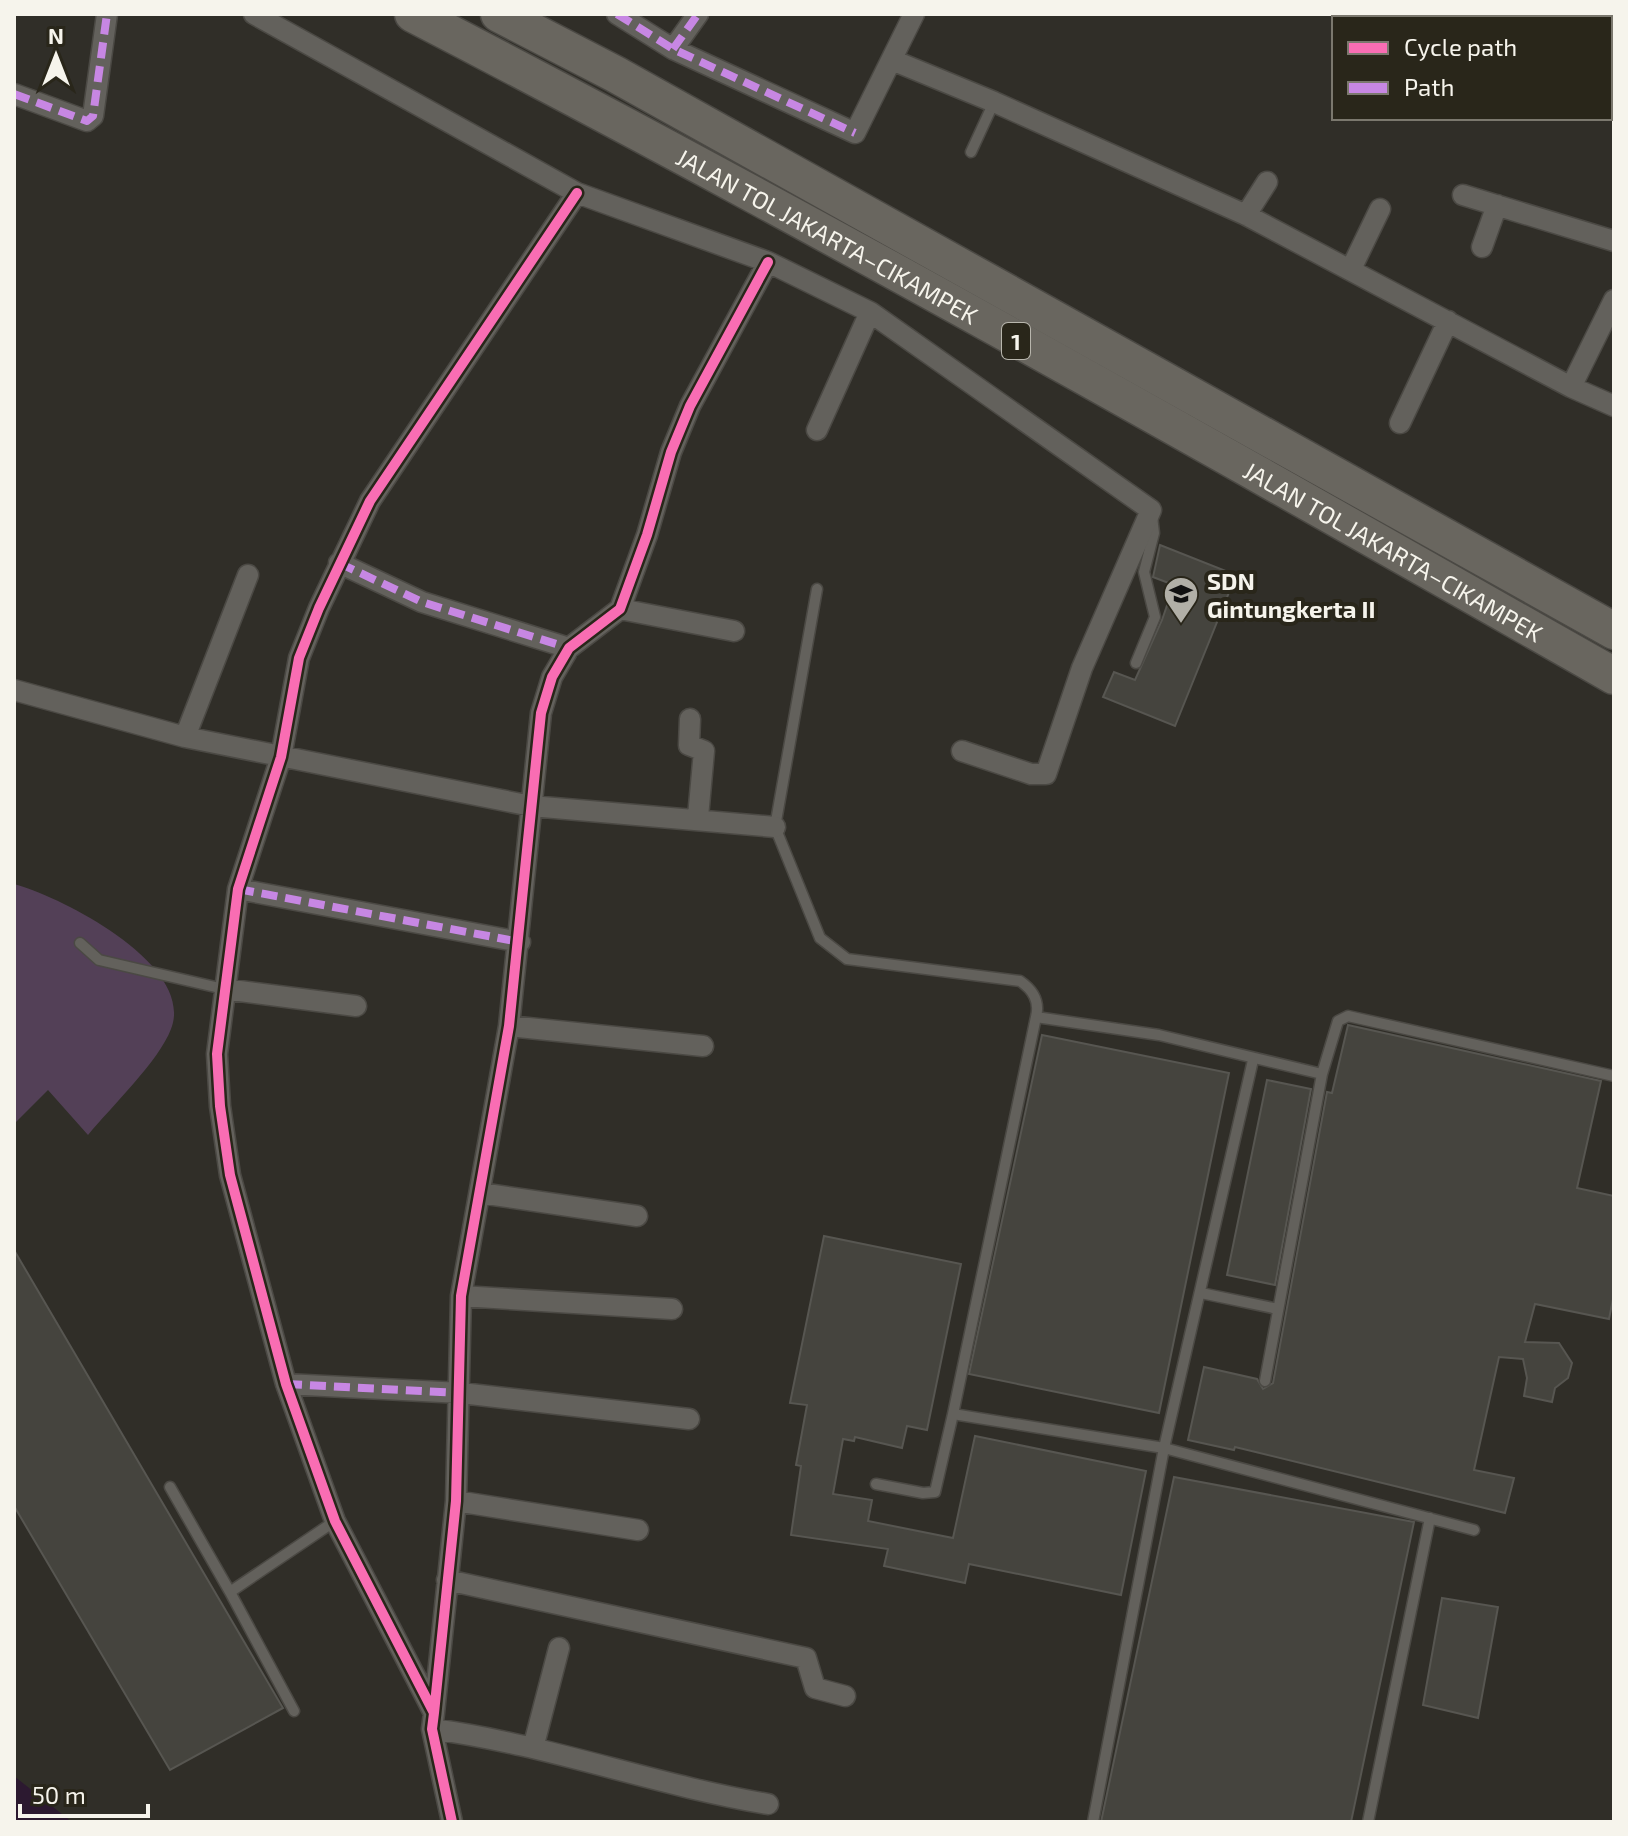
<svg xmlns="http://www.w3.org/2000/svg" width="1628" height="1836" font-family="'Exo 2',sans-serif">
<rect width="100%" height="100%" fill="#302e28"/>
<path fill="#534057" d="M14 884C62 897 196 965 171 1029 159 1061 111 1107 88 1135L48 1090 14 1124Z"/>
<path fill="#2c1930" d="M14 1776 72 1822H14Z"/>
<path fill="#45443e" stroke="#575651" stroke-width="2" d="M1160 545 1236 575 1175 726 1103 697 1114 672 1135 680 1162 620 1174 585 1153 577Z
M1348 1025 1601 1081 1577 1188 1614 1196V1294L1609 1319 1535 1304 1525 1342 1559 1343 1572 1363 1568 1378 1555 1388 1552 1402 1524 1396 1527 1378 1523 1359 1499 1357 1474 1470 1514 1478 1505 1513 1235 1447 1234 1450 1188 1440 1204 1367 1257 1379 1263 1389 1273 1383 1327 1092 1332 1093Z
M1042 1035 1229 1073 1159 1413 969 1374Z
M1267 1080 1311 1089 1275 1285 1227 1275Z
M824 1236 961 1264 927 1430 907 1426 902 1448 855 1437 854 1441 843 1439 833 1494 872 1500 868 1521 953 1538 975 1436 1146 1471 1121 1595 969 1564 965 1583 884 1566 888 1549 791 1535 801 1466 796 1465 807 1405 790 1403Z
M14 1250 283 1708 170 1770 14 1506Z
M1174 1477 1414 1522 1351 1822H1101Z
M1442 1598 1498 1607 1478 1718 1423 1705Z"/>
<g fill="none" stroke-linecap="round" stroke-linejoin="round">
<defs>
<path id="service" d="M971 152 994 102
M817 589 775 827 820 938 847 959 1020 981C1033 990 1040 1001 1036 1017L1159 1035 1322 1074 1338 1021 1348 1016 1614 1076
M1136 663 1155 617 1144 572 1154 533 1152 516
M80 943 99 960 224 989
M1036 1017 953 1414 1164 1448 1253 1060
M1201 1293 1278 1309
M1265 1381 1322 1074
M876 1484 923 1493 935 1492 953 1414
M170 1487 230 1592
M294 1711 230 1592 335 1521
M1093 1822 1164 1448 1474 1530
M1368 1822 1430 1518"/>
<path id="minor" d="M254 14 577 193 768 262 870 312 1151 510 1082 668 1046 774H1031L962 751
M617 14 673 49 855 133 914 14
M673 49 698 14
M892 60 994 102 1246 215 1571 387 1614 406
M14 94 87 121 93 116 107 14
M1463 195 1614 241
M1246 215 1267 182
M1482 247 1497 205
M1351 269 1380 209
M1571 387 1614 300
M1400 423 1448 321
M817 430 870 312
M339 563 422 602 569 648
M620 609 734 631
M14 690 185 737 531 806 775 827
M690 719 689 745 704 751 698 817
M185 737 248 575
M238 889 520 942
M224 989 356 1006
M509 1026 703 1046
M480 1193 637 1216
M461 1296 672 1309
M286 1384 461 1393 689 1419
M456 1501 638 1530
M447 1580 806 1658 815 1688 845 1696
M434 1713 456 1501 461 1296 509 1026 541 713 552 677 569 648 620 609 647 535 671 452 690 406 768 262
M432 1729C546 1744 654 1785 768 1804
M533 1748 559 1648
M452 1822 432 1729 434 1713 335 1521 286 1384 230 1175 220 1106 217 1054 238 889 281 757 299 658 319 608 370 501 577 193"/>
<g id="motorway">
<path id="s1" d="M413 14C819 224 1217 450 1614 676"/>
<path d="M499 14 615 74 1614 631"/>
</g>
</defs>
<use href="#service" stroke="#4b4944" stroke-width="13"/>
<use href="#minor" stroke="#4b4944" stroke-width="23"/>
<use href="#motorway" stroke="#4b4944" stroke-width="39"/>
<use href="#service" stroke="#63615c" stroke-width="10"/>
<use href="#minor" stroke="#63615c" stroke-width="20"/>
<use href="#motorway" stroke="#69665f" stroke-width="36"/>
<path stroke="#c787e3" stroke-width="8" stroke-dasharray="16 8" stroke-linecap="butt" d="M617 14 673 49 855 133
M673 49 698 14
M14 94 87 121 93 116 107 14
M339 563 422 602 569 648
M238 889 520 942
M286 1384 461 1393"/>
<defs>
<path id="cycleway" d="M434 1713 456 1501 461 1296 509 1026 541 713 552 677 569 648 620 609 647 535 671 452 690 406 768 262
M452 1822 432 1729 434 1713 335 1521 286 1384 230 1175 220 1106 217 1054 238 889 281 757 299 658 319 608 370 501 577 193"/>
</defs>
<use href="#cycleway" stroke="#29261a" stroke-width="15"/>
<use href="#cycleway" stroke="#f96db3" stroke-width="10"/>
</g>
<defs>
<symbol id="school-pin" viewBox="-11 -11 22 30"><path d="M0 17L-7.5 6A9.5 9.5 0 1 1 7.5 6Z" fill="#b1afa7" stroke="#29261a"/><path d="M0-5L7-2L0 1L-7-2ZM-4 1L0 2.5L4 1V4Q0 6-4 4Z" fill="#111"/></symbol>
</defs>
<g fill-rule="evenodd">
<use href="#school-pin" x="1161" y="574" width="40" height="54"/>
</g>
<g text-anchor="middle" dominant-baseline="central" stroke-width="8" stroke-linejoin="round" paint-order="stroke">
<rect fill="#29261a" stroke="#b8b6ad" stroke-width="2" x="1002" y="323" width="28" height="36" rx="6"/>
<g font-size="22" font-weight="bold" fill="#f6f4ec">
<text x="1016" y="341">1</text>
</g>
<g font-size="24" fill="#f6f4ec" stroke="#29261a">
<text stroke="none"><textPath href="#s1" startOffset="470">JALAN TOL JAKARTA–CIKAMPEK</textPath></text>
<text stroke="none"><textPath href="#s1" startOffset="1118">JALAN TOL JAKARTA–CIKAMPEK</textPath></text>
</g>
<g font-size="24" font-weight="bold" fill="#f6f4ec" stroke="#29261a" text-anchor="start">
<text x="1207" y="580">SDN<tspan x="1207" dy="28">Gintungkerta II</tspan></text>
</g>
</g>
<rect width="1628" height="1836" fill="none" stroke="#f6f4ec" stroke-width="32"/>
<rect x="1332" y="16" width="280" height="104" fill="#29261a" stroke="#7b786e" stroke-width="2"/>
<rect x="1348" y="42" width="40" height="12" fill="#f96db3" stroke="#7b786e" stroke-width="2"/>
<text x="1404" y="56" font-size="24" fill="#f6f4ec">Cycle path</text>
<rect x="1348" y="82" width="40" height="12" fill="#c787e3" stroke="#7b786e" stroke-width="2"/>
<text x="1404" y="96" font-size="24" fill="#f6f4ec">Path</text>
<g transform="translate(56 56)" stroke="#29261a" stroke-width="6" paint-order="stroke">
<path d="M0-6L14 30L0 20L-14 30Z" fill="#f6f4ec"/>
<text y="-12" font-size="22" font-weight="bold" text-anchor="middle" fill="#f6f4ec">N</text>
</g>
<path d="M20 1804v12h128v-12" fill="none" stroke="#f6f4ec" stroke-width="4"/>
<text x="32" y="1804" font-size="24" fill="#f6f4ec" stroke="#29261a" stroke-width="6" paint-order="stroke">50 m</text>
</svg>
